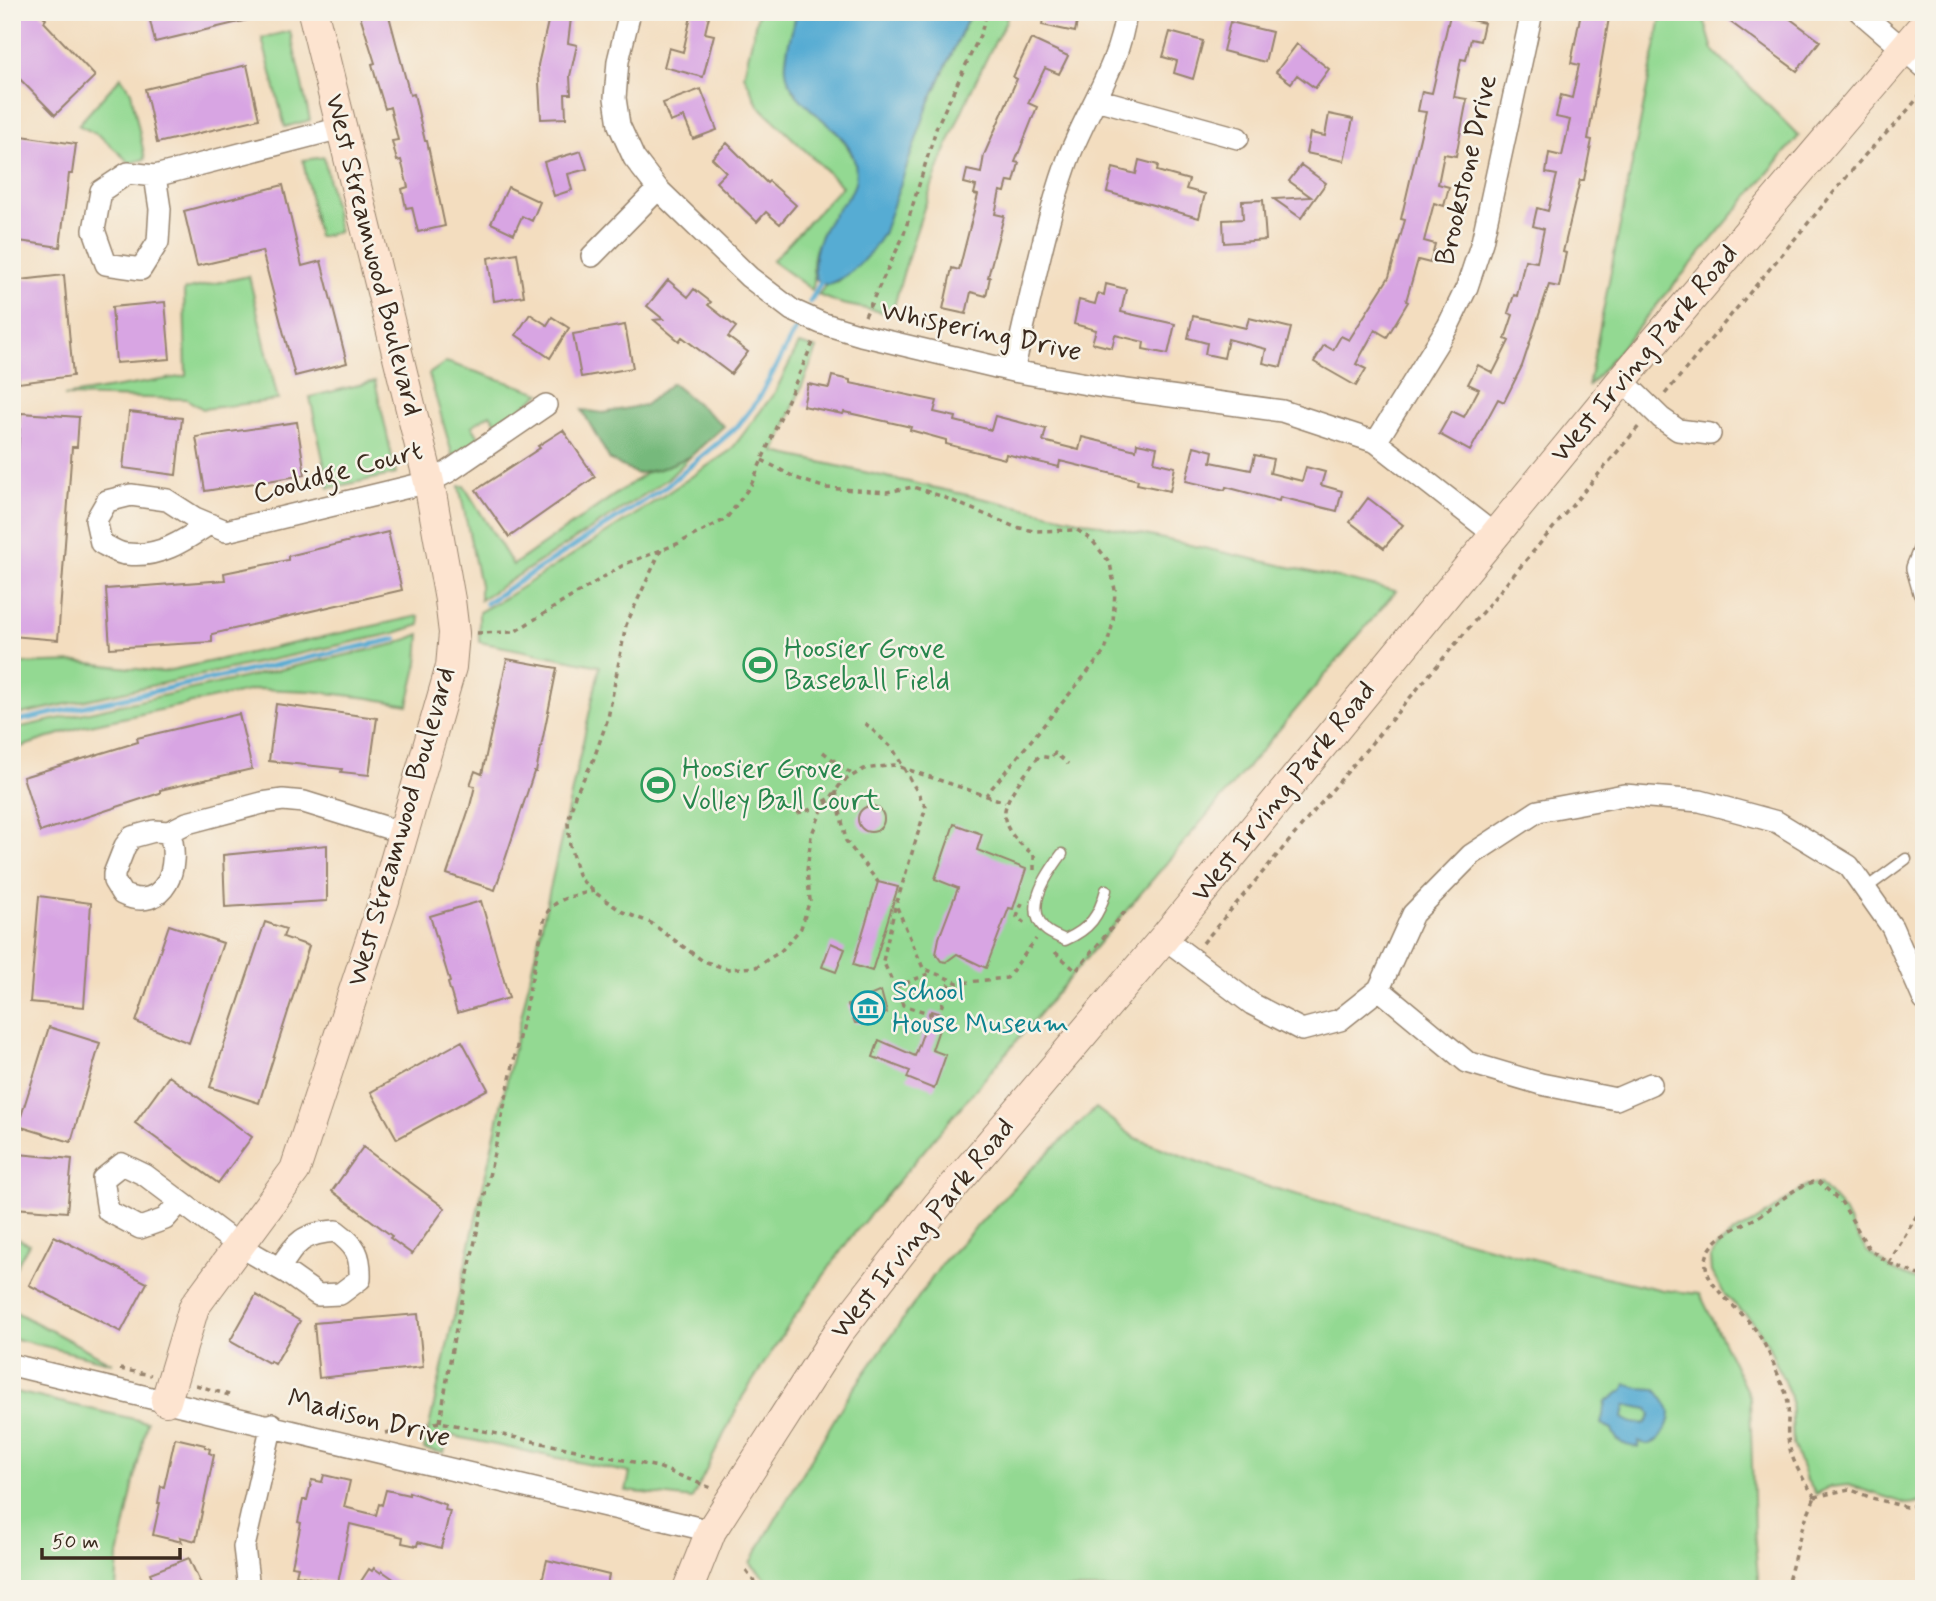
<svg xmlns="http://www.w3.org/2000/svg" width="1936" height="1601" font-family="Mynerve,sans-serif">
<rect width="100%" height="100%" fill="#f7f3e8"/>
<filter id="ink" filterUnits="userSpaceOnUse"><feTurbulence type="fractalNoise" baseFrequency=".0143" numOctaves="2"/><feDisplacementMap in="SourceGraphic" scale="14" xChannelSelector="R" yChannelSelector="G"/><feConvolveMatrix kernelMatrix="1 2 1 2 8 2 1 2 1" color-interpolation-filters="sRGB"/></filter>
<filter id="wash" filterUnits="userSpaceOnUse"><feTurbulence type="fractalNoise" baseFrequency=".00686" numOctaves="4" result="noise"/><feDisplacementMap in="SourceGraphic" scale="28" xChannelSelector="R" yChannelSelector="G"/><feGaussianBlur stdDeviation="1.57" result="paint"/><feColorMatrix in="noise" values="0 0 0 0 0 0 0 0 0 0 0 0 0 0 0 0 0 1.4 0 .05"/><feComposite in="paint" operator="in"/></filter>
<g filter="url(#wash)">
<rect width="100%" height="100%" fill="#f3ddbf"/>
<path fill="#93d992" stroke="#678258" stroke-width="2" d="M758 12H797L792 90C816 115 869 148 854 189 847 206 830 217 822 233 818 242 813 254 813 264 812 276 817 277 812 290L772 261 842 186 758 105 744 75Z
M971 12H1008L1006 21C955 115 919 210 892 314L842 304 818 295 826 285 839 281 929 103Z
M1662 12H1702L1713 50 1799 136 1588 387Z
M290 31 310 120 285 127 262 38Z
M121 77 131 92 145 159 130 163 100 136 78 125Z
M324 157 339 232 318 237 303 160Z
M249 276 278 400 203 409 186 399 64 396 186 376 184 290Z
M799 344 817 349 775 452 1396 591 851 1237 793 1319 743 1396 692 1499 626 1491 630 1473 448 1435 444 1453 424 1449 600 666 479 642V612L508 596 633 516 731 450 775 392Z
M446 362 541 393 498 426 490 414 472 426 480 439 453 457 429 374Z
M375 381 396 474 329 488 310 397Z
M691 456 671 476 650 491 480 600V585L459 486H464L513 565 648 472 660 469Z
M419 616 420 625 395 633 12 716V664L81 662 162 672Z
M420 634 418 663 408 705 369 698 311 691 257 689 81 727 12 750V729L396 644Z
M1096 1108 1135 1138 1255 1183 1566 1268 1663 1290 1700 1294 1750 1398 1754 1531 1759 1589H790L768 1581 750 1563 845 1401 944 1261 1026 1174Z
M1820 1184 1844 1211 1855 1233 1867 1251 1889 1268 1924 1283V1502L1907 1504 1848 1485 1830 1487 1816 1494 1806 1479 1793 1444 1791 1397 1766 1341 1753 1322 1725 1295 1711 1272 1710 1259 1716 1248 1733 1233 1759 1220 1807 1185Z
M12 1236 29 1244 12 1274Z
M12 1310 112 1363 12 1338Z
M12 1391 147 1422 118 1556 116 1589H12Z"/>
<path fill="#76b97c" stroke="#58724d" stroke-width="2" d="M672 383 724 426 691 456 660 469 637 474 610 460 582 410 603 413 645 405Z"/>
<path fill="#57acd3" stroke="#496b78" stroke-width="2" fill-rule="evenodd" d="M797 12H971L929 103 883 234C869 256 852 277 826 285L816 279C810 257 820 232 834 214 844 200 856 193 856 173 856 125 790 112 786 70 784 55 793 28 797 12Z
M1626 1384 1638 1388 1655 1389C1660 1394 1669 1406 1670 1413 1670 1427 1655 1453 1639 1441L1638 1447C1623 1446 1616 1442 1612 1429L1601 1424 1606 1402 1624 1389ZM1625 1405 1648 1409 1651 1414 1646 1423C1638 1425 1630 1423 1623 1418Z"/>
<g fill="none" stroke-linecap="round" stroke-linejoin="round">
<path stroke="#57acd3" stroke-width="5" d="M810 302 821 282
M486 603 664 488 737 427 758 400 796 329
M12 722 396 639"/>
</g>
<g id="blocks">
<path fill="#d8a5e3" d="M12 12H40L46 19 44 22 95 76 55 115 12 71Z
M148 12H255L256 18 155 42Z
M359 12H388L410 95 414 94 425 141H427L445 226 418 232 412 207 406 208 402 189 408 187 401 160 397 161 392 141 398 140 390 107 385 109 376 79 372 64 375 63Z
M692 12H710L705 33 714 35 703 77 664 67 669 48 683 52Z
M1044 12H1079L1075 32 1042 25Z
M1581 12H1610L1588 139 1592 140 1584 180H1580L1563 252 1566 253 1559 287 1549 285 1522 366 1504 402 1498 399 1470 451 1439 434 1452 411 1464 417 1479 389 1468 384 1478 365 1493 373 1509 341 1505 339 1513 315 1508 313 1514 295 1517 296 1525 260 1537 262 1544 229 1533 226 1537 208 1548 211 1557 175 1546 173 1549 153 1562 156 1570 120 1556 117 1561 95 1572 98 1579 65 1571 63Z
M1735 12H1781L1820 41 1797 71 1729 21Z
M550 13 571 18 568 43 577 45 570 76 571 94H565L566 118 541 119 538 65Z
M1450 15 1484 23 1480 41 1471 39 1466 60 1461 59 1454 97 1467 99 1456 156 1444 154 1438 184 1449 187 1444 206 1434 203 1424 241 1435 244 1430 263 1418 260 1406 301 1408 302 1387 337 1375 330 1356 364 1366 369 1356 386 1314 362 1324 345 1333 350 1341 336 1349 340 1389 277 1405 220 1401 219 1426 112 1418 111 1422 91 1432 93Z
M1230 22 1272 32 1265 62 1223 51Z
M1170 32 1203 41 1193 79 1174 73 1177 61 1163 57Z
M1031 39 1068 56 1059 74 1045 68 1028 103 1037 107 1015 162 1019 163 1014 182 1008 181 1005 192 1000 191 995 214 1004 216 988 277H990L986 296 971 292 966 314 943 309 952 268 959 270 978 195 974 194 976 186 964 183 967 170 981 173 984 155 1017 79 1013 77Z
M1297 44 1329 69 1315 88 1297 75 1291 83 1276 72Z
M247 65 259 119 157 143 145 89Z
M701 89 717 130 693 139 684 117 670 122 663 103Z
M1329 114 1353 119 1344 161 1306 153 1310 133 1325 136Z
M22 136 76 144 72 174H69L60 247 12 240V198Z
M727 143 767 183 769 181 796 205 780 224 766 212 757 222 716 182 726 172 712 158Z
M581 151 587 169 568 174 572 190 554 196 544 162Z
M1139 160 1158 165 1157 171 1189 180 1186 189 1205 194 1199 218 1107 192 1113 168 1136 174Z
M1301 165 1326 183 1301 218 1274 199 1311 197 1289 181Z
M283 185 302 266 321 261 347 363 295 376 262 251 197 266 184 211Z
M508 187 540 202 532 221 522 216 514 234 491 223Z
M1263 200 1266 240 1224 243 1223 220 1243 219 1242 201Z
M517 253 524 296 494 301 488 258Z
M64 275 73 376 19 383 12 329V281Z
M668 280 688 297 694 289 711 302 708 305 736 327 728 337 748 352 731 374 682 337 679 341 654 320 663 319 647 306Z
M1106 284 1126 289 1121 312 1175 324 1168 354 1143 349 1144 342 1115 335 1112 348 1092 343 1096 330 1074 324 1079 300 1095 304 1098 293 1104 295Z
M165 302 170 359 116 363 112 307Z
M530 314 547 325 552 317 569 328 550 358 516 335Z
M1193 316 1246 328 1249 318 1291 328 1281 367 1263 363 1266 349 1228 339 1224 358 1205 354 1207 343 1188 338Z
M625 325 633 368 581 377 573 334Z
M832 376 850 380V383L937 401 934 412 956 417 955 421 991 430 995 416 1046 429 1043 441 1079 450 1082 437 1136 450 1137 443 1157 447 1154 462 1175 467 1170 491 1137 484 1138 480 1060 461 1059 467 1006 454 1005 459 946 444V440L910 430 911 427 844 412 843 414 803 406 808 384 829 388Z
M129 412 182 418 176 475 123 468Z
M21 413 79 417 77 447H72L58 640 12 636V531Z
M297 422 305 475 205 491 196 437Z
M563 430 595 477 509 537 476 490 540 448 538 446Z
M1194 446 1213 451 1211 462 1251 470 1255 455 1273 459 1270 473 1302 481 1306 467 1325 472 1321 485 1342 491 1337 511 1280 497 1279 501 1226 487 1225 490 1186 481Z
M1368 498 1403 525 1384 548 1350 522Z
M388 532 402 590 212 634V642L110 648 106 589 225 580 224 573 288 560V556Z
M507 659 557 668 536 772H534L495 890 447 874 470 806 475 786 470 785 475 771 482 774Z
M276 704 377 718 369 775 341 772 342 769 269 761Z
M239 714 252 769 160 790V793L40 832 23 777 138 742 137 738Z
M858 819a13 13 0 1 1 26 0a13 13 0 1 1-26 0Z
M954 824 982 834 977 850 1026 869 1013 909 1009 908 986 968 957 954 946 962 941 961 936 954 939 938 958 888 935 879Z
M327 845V901L225 907 223 855Z
M878 882 898 887 872 971 853 965Z
M39 896 91 903 84 1007 30 1002Z
M481 901 509 998 457 1013 448 983 450 982 430 916Z
M265 922 286 929 283 937 309 946 259 1103 210 1087Z
M169 925 223 943 189 1043 136 1022Z
M831 943 845 949 836 972 822 967Z
M881 991 887 1013 861 1023H855L848 1005Z
M931 1011 944 1015 932 1050 946 1055 934 1089 907 1078 910 1071 873 1057 879 1040 915 1056Z
M49 1027 100 1043 71 1142 18 1126Z
M462 1041 488 1089 397 1139 371 1092Z
M169 1076 252 1137 218 1183 135 1123Z
M363 1147 445 1208 412 1254 390 1238 392 1236 332 1191Z
M18 1154 72 1159 67 1212 14 1208Z
M54 1236 147 1283 121 1332 29 1285Z
M256 1295 300 1321 275 1364 270 1361 269 1363 230 1341Z
M418 1314 423 1367 319 1378 314 1323Z
M175 1438 205 1445V1447L210 1449 209 1453 214 1455 196 1541 180 1537 182 1542 153 1535 160 1503H158L161 1486 164 1487Z
M324 1475 350 1481 344 1507 376 1515 379 1504 382 1505 386 1490 409 1495V1492L446 1505 445 1510 450 1511 441 1548 418 1542 417 1546 402 1543 403 1537 350 1524 338 1583 296 1575 298 1567 292 1566 301 1523 298 1522 303 1500H307L312 1480 322 1482Z
M189 1558 203 1589H157L150 1573Z
M547 1560 609 1575 606 1589H540Z
M374 1568 381 1573 382 1571 408 1589H356L369 1569 372 1571Z"/>
</g>
</g>
<g filter="url(#ink)">
<use href="#blocks" fill-opacity="0" stroke="#97846e" stroke-width="2"/>
<g fill="none" stroke-linecap="round" stroke-linejoin="round">
<defs>
<path id="lane" d="M1062 854C1048 873 1023 907 1045 929 1050 934 1059 937 1065 940 1090 929 1099 916 1106 890
M1865 889 1906 859"/>
<path id="street" d="M630 12 618 61 615 98 619 125 634 158 658 189 749 277 792 310 821 323 861 335 1013 371 1104 387 1282 411 1376 442 1495 535
M1860 12 1924 67
M1096 99 1238 138
M155 176 160 209 158 242 141 269 106 264 94 230 101 191 128 173 155 176 341 128
M592 256 658 189
M1013 371C1030 302 1043 230 1067 162 1085 112 1120 66 1126 12
M1622 380 1661 418 1678 430 1710 434
M1376 442 1448 326 1467 287 1482 242 1532 12
M209 524C184 541 158 558 127 554 118 554 109 547 101 543L96 520 107 501 131 495 167 500 195 518 226 531 429 482 448 472 546 405
M1924 550 1917 568 1924 592
M169 832C182 865 165 915 122 894L114 881V874L125 846 132 837 154 831 169 832 187 823 262 803 283 800 304 802 404 833
M1164 938 1252 1004 1302 1030 1340 1020 1379 989 1413 914 1471 855 1538 811 1624 795 1700 801 1777 822 1849 866 1892 927 1924 1000
M1379 989 1467 1062 1541 1084 1616 1099 1651 1084
M180 1202 165 1219 140 1228 108 1211 103 1179 122 1164 145 1175 238 1245 287 1273 318 1295 340 1294 360 1279C361 1254 356 1246 336 1231 304 1233 295 1242 280 1268
M12 1365 711 1531
M249 1589 244 1547 272 1424"/>
<path id="secondary" d="M166 1401 194 1307 295 1170 384 900 451 667 454 633 450 600 429 482 313 12
M688 1589 711 1531 838 1333 937 1206 1164 938 1622 380 1924 25"/>
</defs>
<use href="#lane" stroke="#97846e" stroke-width="13"/>
<use href="#street" stroke="#97846e" stroke-width="24"/>
<use href="#secondary" stroke="#97846e" stroke-width="32"/>
<path stroke="#97846e" stroke-width="3.5" stroke-dasharray="5 5" stroke-linecap="butt" d="M865 316 903 237 937 126 981 33 987 12
M1665 394 1865 155 1900 119 1924 91
M762 460 796 478 826 488 887 492 913 487 941 496 1015 527 1034 531 1077 530 1091 539 1110 563 1115 590 1113 623 1105 651 986 795
M661 550 626 625 608 718 593 761 575 795 568 823 570 846 579 878 597 894 621 911 651 923 703 961 728 969 756 967 781 951 801 928 810 900 807 871 811 836 822 810 842 782 864 769 894 765 1005 802
M477 633 514 632 625 564 677 544 726 519 751 485 814 340
M865 723 893 749 926 807 896 905 923 968 958 983 1007 978 1036 939
M823 752 854 776
M836 791 846 841 878 882
M797 813 809 810 829 799
M1034 870V855C982 817 1009 797 1039 756L1051 758 1055 753 1068 764
M1022 903 1017 917 1024 923
M895 907 883 961 903 1005 938 1016 951 980
M1203 943 1640 425
M1055 952 1076 971 1128 908
M896 987 933 972
M1889 1263 1924 1203
M120 1369 151 1375
M196 1385 229 1395
M440 1422 453 1343 545 917C554 897 574 896 594 891
M385 1433 440 1422 658 1467 711 1488
M1815 1497C1805 1482 1792 1463 1789 1444 1785 1427 1792 1407 1785 1391 1775 1369 1767 1343 1751 1324 1735 1304 1688 1275 1713 1245 1722 1233 1741 1226 1754 1219 1776 1207 1793 1185 1818 1181L1842 1203 1869 1249 1889 1263 1924 1277
M1815 1497 1849 1489 1872 1498 1906 1507 1924 1504
M746 1571 758 1587 764 1589
M1786 1589 1803 1525 1815 1497"/>
<use href="#lane" stroke="#fff" stroke-width="10"/>
<use href="#street" stroke="#fff" stroke-width="21"/>
<use href="#secondary" stroke="#fde4d0" stroke-width="30"/>
</g>
</g>
<defs>
<symbol id="stadium-ring" viewBox="-11 -11 22 22"><circle r="9.5" fill="#f7f3e8" stroke="#2e9e5b" stroke-width="1.5"/><path d="M0-5a6.5 5 0 1 0 0 10a6.5 5 0 1 0 0-10ZM-3.5-1.8h7v3.6h-7Z" fill="#2e9e5b"/></symbol>
<symbol id="museum-ring" viewBox="-11 -11 22 22"><circle r="9.5" fill="#f7f3e8" stroke="#0f9aa8" stroke-width="1.5"/><path d="M0-6L6-3V-2H-6V-3ZM-5-1h2V3h-2ZM-1-1h2V3h-2ZM3-1h2V3H3ZM-6 4H6V6H-6Z" fill="#0f9aa8"/></symbol>
</defs>
<g fill-rule="evenodd">
<use href="#stadium-ring" x="741" y="646" width="38" height="38"/>
<use href="#stadium-ring" x="639" y="766" width="38" height="38"/>
<use href="#museum-ring" x="849" y="989" width="38" height="38"/>
</g>
<g text-anchor="middle" dominant-baseline="central" stroke-width="5" stroke-linejoin="round" paint-order="stroke">
<g font-size="28" fill="#3b2a1e" stroke="#f7f3e8">
<text transform="translate(1467 170) rotate(-77)">Brookstone Drive</text>
<text transform="translate(373 255) rotate(76)">West Streamwood Boulevard</text>
<text transform="translate(981 332) rotate(12)">Whispering Drive</text>
<text transform="translate(1645 354) rotate(-50)">West Irving Park Road</text>
<text transform="translate(338 473) rotate(-15)">Coolidge Court</text>
<text transform="translate(1284 792) rotate(-51)">West Irving Park Road</text>
<text transform="translate(402 827) rotate(-74)">West Streamwood Boulevard</text>
<text transform="translate(923 1229) rotate(-51)">West Irving Park Road</text>
<text transform="translate(369 1419) rotate(14)">Madison Drive</text>
</g>
<g font-size="28" fill="#27864d" stroke="#f7f3e8" text-anchor="start">
<text x="784" y="649">Hoosier Grove<tspan x="784" dy="32">Baseball Field</tspan></text>
<text x="682" y="769">Hoosier Grove<tspan x="682" dy="32">Volley Ball Court</tspan></text>
</g>
<g font-size="28" fill="#0d838f" stroke="#f7f3e8" text-anchor="start">
<text x="892" y="992">School<tspan x="892" dy="32">House Museum</tspan></text>
</g>
</g>
<rect width="1936" height="1601" fill="none" stroke="#f7f3e8" stroke-width="42"/>
<path d="M42 1548v10h138v-10" fill="none" stroke="#3b2a1e" stroke-width="3.5"/>
<text x="52" y="1548" font-size="21" fill="#3b2a1e" stroke="#f7f3e8" stroke-width="5" paint-order="stroke">50 m</text>
</svg>
